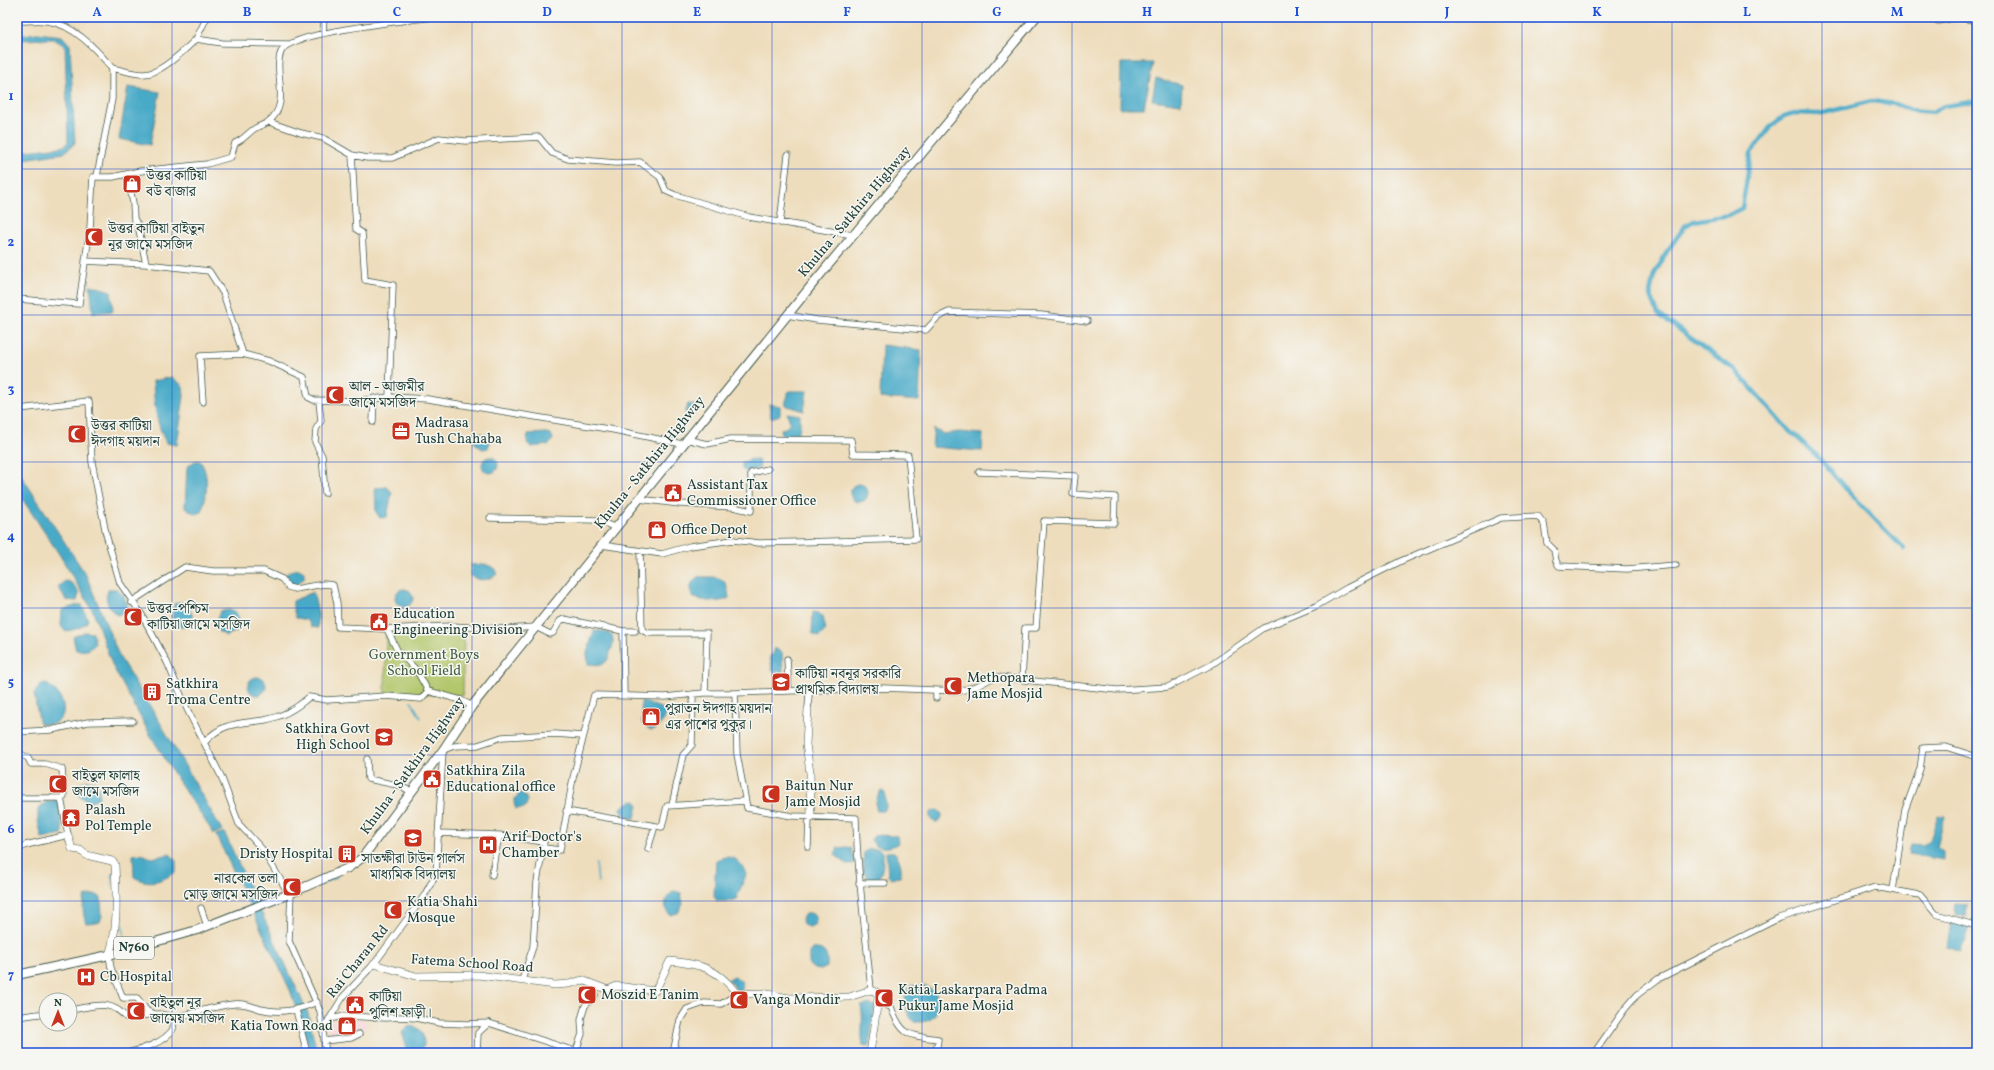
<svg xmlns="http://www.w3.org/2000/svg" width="1994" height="1070" font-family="Vollkorn,'Noto Serif Bengali',serif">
<rect width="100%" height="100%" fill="#f6f6f2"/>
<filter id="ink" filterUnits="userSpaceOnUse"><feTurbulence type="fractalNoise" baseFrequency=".025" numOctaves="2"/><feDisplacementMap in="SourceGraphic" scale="8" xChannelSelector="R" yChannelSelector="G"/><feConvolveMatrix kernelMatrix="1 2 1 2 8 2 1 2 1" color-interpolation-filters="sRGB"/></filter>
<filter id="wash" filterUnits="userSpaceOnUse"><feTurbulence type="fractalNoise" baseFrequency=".012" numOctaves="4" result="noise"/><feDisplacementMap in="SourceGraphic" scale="16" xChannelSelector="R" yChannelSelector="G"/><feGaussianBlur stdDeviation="0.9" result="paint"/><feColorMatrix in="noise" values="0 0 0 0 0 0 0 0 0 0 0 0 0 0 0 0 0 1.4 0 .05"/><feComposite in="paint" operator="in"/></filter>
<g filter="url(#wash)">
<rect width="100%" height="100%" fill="#eeddbc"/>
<path fill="#f7cfd2" d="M776 676H785L786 687 777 688Z
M362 1019 369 1023 363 1029 326 1037 330 1020Z"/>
<path fill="#b2c66a" stroke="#68824f" d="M386 631 464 632 463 695 385 694Z"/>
<path fill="#49aac8" stroke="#34747e" d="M1302 17H1324L1321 24 1301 20Z
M37 33 62 36 70 45 75 143 64 153 17 160V152L61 147 66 145 68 141 65 46 54 39 17 40V36Z
M1121 63H1153L1144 108H1120Z
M1156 78 1182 85 1181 104 1152 100Z
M128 87 160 92 150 145 119 139Z
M90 285 111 291 113 311 93 313Z
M882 345 921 350 919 401 880 398Z
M172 377 183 386 184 396 177 445 166 443C156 423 154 404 153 381Z
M789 391H807L804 411 785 405Z
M688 404 698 405 693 416 685 413Z
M769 404 780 406V415L771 418Z
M787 413 800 415V427L798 434 782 436 781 429 786 428 790 422Z
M934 429 944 434 959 432 983 434 982 451 932 447Z
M475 432 489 436 491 440 488 448 482 449 475 443 473 438Z
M546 433 551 434 553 439 549 445 531 447 527 443 528 434Z
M482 465a8 8 0 1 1 16 0a8 8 0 1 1-16 0Z
M753 459 759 461 760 467 752 471H744L742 468V462Z
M195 461H200C210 474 207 498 201 512L195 514 185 508 187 467Z
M17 469 86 575 120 658 158 719 222 830 214 834 174 774 148 731 113 667 93 611 59 554 17 491Z
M850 493a9 9 0 1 1 18 0a9 9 0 1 1-18 0Z
M387 487 392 492 387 517 380 518 376 512 375 488Z
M485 564 494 568 497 574C490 581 478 582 470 575L471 565Z
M299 569 304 572V578L297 584H291L285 575 290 571Z
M698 577C719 577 727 575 729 598 719 604 703 601 692 597 690 589 690 581 698 577Z
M65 581C73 582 76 587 79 594L77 601 66 600 58 587Z
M395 598a9 9 0 1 1 18 0a9 9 0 1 1-18 0Z
M109 589H117L124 596 128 607 125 612 117 615C109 609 103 599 109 589Z
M313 592 318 613V628L311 627C308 619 304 619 296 618L293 608V601Z
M182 602 187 604 193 617 191 623 185 627H180L172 621 174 604Z
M78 605H82L88 620C84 628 73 630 65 631L61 626 62 610Z
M229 610 236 612 240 623 237 631 226 636 218 631 216 622 220 611Z
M813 612 819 613 823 617 826 630 819 637 812 633Z
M594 631C612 630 617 636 610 653 609 657 608 661 604 663 599 666 593 664 588 664L587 653Z
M84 632 93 633 95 643C91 651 85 651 76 650L73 637Z
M774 648 782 652 783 671 781 674 778 671 776 673 772 669 770 656 774 653Z
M248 686a9 9 0 1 1 18 0a9 9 0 1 1-18 0Z
M43 683C66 690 75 728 41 724L39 721 34 693Z
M641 701 664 709 666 714 664 720 656 729 651 730 642 724Z
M85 781 96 782 99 789V798L89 803 78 794V785Z
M881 790 885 793 886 807 884 811H877C874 803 877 798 881 790Z
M521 792C527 798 530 801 524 808L516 809C512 801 515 798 521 792Z
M58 800 63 832 61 835 42 839 38 821V809L47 801Z
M631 801H636L638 805 635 818C628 819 622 815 621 808Z
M930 816a6 6 0 1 1 12 0a6 6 0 1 1-12 0Z
M1938 816H1945L1937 847 1943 852V860L1909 854 1911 844 1923 845 1930 840Z
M224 832 308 1013 317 1053H311L290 990 216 835Z
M875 835 897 836 898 843C892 848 884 848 876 846L871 840Z
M847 847 851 848 855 861 853 864H847L835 855 838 848Z
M870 849H879L883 853C883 863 884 874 875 881L869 880 863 871 864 852Z
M886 852H894C900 857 903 870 900 877L892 878 888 876Z
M141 854 152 858 170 854 176 861V872C162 881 149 886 134 877L133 855Z
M726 857C738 857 743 865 746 875L736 899 730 901H717L714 896 716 860Z
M675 891 681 893 683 904 678 913 670 915C662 907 665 896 675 891Z
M91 895H97L101 898 102 916 100 922 86 923C83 916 82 904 85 897Z
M1956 904 1967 905 1966 917 1955 914Z
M802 920a7 7 0 1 1 14 0a7 7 0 1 1-14 0Z
M1951 922 1969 927 1961 952 1947 947Z
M812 949C825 948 828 954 827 967L821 970 814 969 809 965V953Z
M734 977 741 980 743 986 740 994 728 979Z
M910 986H926L936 993C940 1014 935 1023 914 1022 906 1014 901 996 910 986Z
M870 1004 875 1006 869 1046 863 1045C860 1032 864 1019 861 1006Z
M413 1026C423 1030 424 1036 424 1046L417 1052H411L407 1049 402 1032 408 1027Z"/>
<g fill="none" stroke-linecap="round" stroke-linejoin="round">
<path stroke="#49aac8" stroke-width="1.5" d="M411 701 421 718
M596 864 598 883
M112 874V885
M322 884 337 877
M119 918 124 930V947
M551 1053 552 1046"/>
<path stroke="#49aac8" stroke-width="4.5" d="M1904 549 1854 498 1818 457 1785 426 1736 371 1658 314 1650 293 1654 275 1668 250 1685 226 1694 221 1729 215 1742 208 1751 153 1771 126 1784 116 1794 113 1818 114 1828 112 1872 101 1895 104 1910 110 1933 112 1944 106 1977 101"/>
</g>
</g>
<g filter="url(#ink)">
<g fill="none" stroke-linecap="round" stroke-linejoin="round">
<defs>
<path id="minor" d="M1922 17 1939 21 1958 17 1977 21
M22 21C30 21 39 20 47 21 73 24 96 49 112 68
M323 33 324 17
M196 39 207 17
M269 122 301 133 323 138 352 155 367 158H392L439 138 465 141 539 137 552 153 568 159 616 163 640 162 660 177 666 191 675 195 749 217 853 235
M352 155 356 229 362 233 365 280 393 285 389 397
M127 174 133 203 134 219 138 225 146 264
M97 176 112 99V68C122 70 132 74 142 74 158 76 185 50 196 39L222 43 288 44
M780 223 788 155
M85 261 146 264 209 271 223 293 243 354 269 361 304 377 308 397 314 400 357 401 389 397 428 399 614 430 682 444
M17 299 79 304 90 228 93 177H113L140 171 207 164 231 157 235 143C243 140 247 134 254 129 258 126 264 125 268 122 293 103 271 70 282 50 293 32 411 20 435 17
M787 315 817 320 926 330 938 317 949 312 1041 315 1087 321
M319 401 321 421 316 429 315 442 322 456 325 493
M203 402 200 356 243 354
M19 409 89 401 92 462 106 534 120 583 142 615 167 662 187 709 221 776 239 824 262 849 289 894
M373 422 374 398
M979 472 1075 476 1073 494 1115 497 1114 523 1044 521 1036 628H1025L1022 679
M639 499 680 504 733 507 751 511V473L768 469
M490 518 597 520 616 528
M602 545 662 554 690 546 733 540 759 543 916 539 908 455 853 454 851 440 731 439 707 444 686 439
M640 552 642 630 648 633H707L705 693
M131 602 185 567 213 571H264L282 579 288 587 295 589 324 584 333 585 337 603 338 627 387 629 397 650 417 671 428 691 461 700 472 706
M387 629 451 626 507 629 536 627 550 634 553 633 560 621 564 619 623 631H635
M623 631 624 696
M787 659 789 691
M936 691V698
M735 693 814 690
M808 709 809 694 814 690 883 688 960 691 977 686 992 678 998 677 1117 690 1168 687 1211 665 1264 628 1316 606 1347 588 1401 561 1501 518 1538 516 1544 524 1547 543 1554 550 1556 561 1559 566 1627 569 1676 565
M17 732 51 730 88 722 133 721
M205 742C222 722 240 724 265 720 282 717 297 708 309 697L327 700 386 696 421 699 428 691
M17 752 28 758 31 764H45L62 769 64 796 61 798
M367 759 368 779 397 785 411 791
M672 805 683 755 692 745 693 694
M566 811 662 827 667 806 745 801
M438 833 497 835 544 842 537 882 533 947 522 980
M808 847 809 817
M544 848 560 850 573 778 594 695 665 697 704 693H735L737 754 747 808 792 816 856 818C857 876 866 933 871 990
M648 849 655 826
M17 850 26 845 68 835 61 798H22
M492 875 495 854 500 835
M859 883H885
M1893 890 1905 810 1920 769 1923 748 1946 747 1977 757
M291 893 289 941 320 1011 326 1053
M201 908 207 926
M109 955 111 968 123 998H137L147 1011 155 1014
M878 1002 891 1007C902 1037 909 1035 938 1039L936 1053
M70 1010C94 1007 108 998 126 1017L159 1014 174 1017 173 1029C165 1042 142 1050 127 1053
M296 1010 307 1053
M17 1017 46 1013
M174 1017C194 1014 213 1006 234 1004 244 1003 251 1006 260 1009 281 1014 298 1010 317 1002
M329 1019 346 1016 386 1018 401 1017 416 1018 439 1023 467 1024 489 1023 581 1053
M323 1029 343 997 374 964 424 896 436 874 443 750 454 746 478 745 502 737 555 734 582 736
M324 1041 351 1038 359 1034
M576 1051 582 1034 581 1019 585 1006 595 995
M477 1053 478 1033 489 1023
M673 1053 680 1020 687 1009 704 1003 721 1004 737 994
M1594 1053 1625 1009 1637 995 1658 979 1779 918 1792 914 1875 887 1920 895 1936 914 1977 926"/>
<path id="major" d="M808 709 806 744 810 773 811 817
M68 835 72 849 80 850 86 855 112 861 115 864C116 894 119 926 109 955
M374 964 416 976 478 975 555 985 569 984 582 980 608 990 617 986 655 991 670 961C700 964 718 968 737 994L762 993 789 998 849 997 871 990 879 993 870 1053"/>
<path id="highway" d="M17 975 109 955 197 930 289 894 348 868 362 858 443 750 472 706 815 281 1036 17"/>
</defs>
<use href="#minor" stroke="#3e5548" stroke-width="7"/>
<use href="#major" stroke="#3e5548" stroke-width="8"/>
<use href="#highway" stroke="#3e5548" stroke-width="10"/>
<use href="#minor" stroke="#fff" stroke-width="5.5"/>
<use href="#major" stroke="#fff" stroke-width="7"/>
<use href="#highway" stroke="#fff" stroke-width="8"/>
</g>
</g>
<path fill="none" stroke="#1d4ed8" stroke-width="1" stroke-opacity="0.55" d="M172 17V1053M322 17V1053M472 17V1053M622 17V1053M772 17V1053M922 17V1053M1072 17V1053M1222 17V1053M1372 17V1053M1522 17V1053M1672 17V1053M1822 17V1053M17 169H1977M17 315H1977M17 462H1977M17 608H1977M17 755H1977M17 901H1977"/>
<defs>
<symbol id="shop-square" viewBox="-11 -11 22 22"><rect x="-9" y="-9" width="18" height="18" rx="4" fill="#c8321e" stroke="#f6f6f2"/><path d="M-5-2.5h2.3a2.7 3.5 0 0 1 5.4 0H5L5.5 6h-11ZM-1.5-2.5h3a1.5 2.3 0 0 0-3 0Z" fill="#fff"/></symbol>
<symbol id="mosque-square" viewBox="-11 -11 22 22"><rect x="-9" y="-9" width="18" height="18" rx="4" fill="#c8321e" stroke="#f6f6f2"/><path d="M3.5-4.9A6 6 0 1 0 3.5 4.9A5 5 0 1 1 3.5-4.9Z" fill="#fff"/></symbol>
<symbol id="office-square" viewBox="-11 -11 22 22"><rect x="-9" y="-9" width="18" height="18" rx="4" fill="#c8321e" stroke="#f6f6f2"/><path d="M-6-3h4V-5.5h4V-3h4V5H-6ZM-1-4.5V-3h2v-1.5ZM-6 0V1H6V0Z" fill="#fff"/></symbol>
<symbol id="civic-square" viewBox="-11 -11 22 22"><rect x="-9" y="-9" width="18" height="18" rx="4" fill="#c8321e" stroke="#f6f6f2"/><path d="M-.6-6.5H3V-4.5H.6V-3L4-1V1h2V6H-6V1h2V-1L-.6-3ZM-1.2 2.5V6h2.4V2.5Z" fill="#fff"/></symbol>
<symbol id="school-square" viewBox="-11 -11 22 22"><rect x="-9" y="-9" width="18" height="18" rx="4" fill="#c8321e" stroke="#f6f6f2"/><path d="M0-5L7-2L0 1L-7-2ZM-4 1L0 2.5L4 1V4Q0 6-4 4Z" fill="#fff"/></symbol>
<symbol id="building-square" viewBox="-11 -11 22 22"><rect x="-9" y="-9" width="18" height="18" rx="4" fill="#c8321e" stroke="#f6f6f2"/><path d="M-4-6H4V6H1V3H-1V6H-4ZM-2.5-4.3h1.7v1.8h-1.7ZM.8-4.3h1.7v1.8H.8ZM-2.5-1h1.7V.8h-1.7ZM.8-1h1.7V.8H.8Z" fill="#fff"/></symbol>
<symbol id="temple-square" viewBox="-11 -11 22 22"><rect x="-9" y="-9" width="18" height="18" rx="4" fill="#c8321e" stroke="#f6f6f2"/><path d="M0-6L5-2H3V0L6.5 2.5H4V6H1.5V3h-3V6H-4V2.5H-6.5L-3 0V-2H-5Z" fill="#fff"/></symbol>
<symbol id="hospital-square" viewBox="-11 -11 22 22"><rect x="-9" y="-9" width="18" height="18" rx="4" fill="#c8321e" stroke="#f6f6f2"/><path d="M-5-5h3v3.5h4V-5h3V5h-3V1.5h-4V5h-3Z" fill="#fff"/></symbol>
</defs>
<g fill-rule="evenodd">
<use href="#shop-square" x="121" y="173" width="22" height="22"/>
<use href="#mosque-square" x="83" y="226" width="22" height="22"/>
<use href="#mosque-square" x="324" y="384" width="22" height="22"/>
<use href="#office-square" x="390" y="420" width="22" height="22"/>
<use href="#mosque-square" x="66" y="423" width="22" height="22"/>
<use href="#civic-square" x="662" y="482" width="22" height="22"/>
<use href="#shop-square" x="646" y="519" width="22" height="22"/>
<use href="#mosque-square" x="122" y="606" width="22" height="22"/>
<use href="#civic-square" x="368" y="611" width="22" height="22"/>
<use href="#school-square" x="770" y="671" width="22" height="22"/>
<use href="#mosque-square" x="942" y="675" width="22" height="22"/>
<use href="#building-square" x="141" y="681" width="22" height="22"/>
<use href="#shop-square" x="640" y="706" width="22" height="22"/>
<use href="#school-square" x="373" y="726" width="22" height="22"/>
<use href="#civic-square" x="421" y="768" width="22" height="22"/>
<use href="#mosque-square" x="47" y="773" width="22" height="22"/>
<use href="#mosque-square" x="760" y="783" width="22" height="22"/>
<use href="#temple-square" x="60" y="807" width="22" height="22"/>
<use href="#school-square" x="402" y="827" width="22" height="22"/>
<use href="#hospital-square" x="477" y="834" width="22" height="22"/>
<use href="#building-square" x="336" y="843" width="22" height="22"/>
<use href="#mosque-square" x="281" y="876" width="22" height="22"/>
<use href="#mosque-square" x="382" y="899" width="22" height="22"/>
<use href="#hospital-square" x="75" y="966" width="22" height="22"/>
<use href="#mosque-square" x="576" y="984" width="22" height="22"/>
<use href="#mosque-square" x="873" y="987" width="22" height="22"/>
<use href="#mosque-square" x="728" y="989" width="22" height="22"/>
<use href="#civic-square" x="344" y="994" width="22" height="22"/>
<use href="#mosque-square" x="125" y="1000" width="22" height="22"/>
<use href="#shop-square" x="336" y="1015" width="22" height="22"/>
</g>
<g text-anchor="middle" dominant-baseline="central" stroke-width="3" stroke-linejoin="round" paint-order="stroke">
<rect fill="#f6f6f2" stroke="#60746d" stroke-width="1" x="114" y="937" width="40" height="22" rx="3"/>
<g font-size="13" font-weight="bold" fill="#1f3d34">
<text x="134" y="948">N760</text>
</g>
<g font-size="14" fill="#1f3d34" stroke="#f6f6f2" text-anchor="start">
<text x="146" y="176">উত্তর কাটিয়া<tspan x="146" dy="16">বউ বাজার</tspan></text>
<text x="108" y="229">উত্তর কাটিয়া বাইতুন<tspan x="108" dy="16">নূর জামে মসজিদ</tspan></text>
<text x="349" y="387">আল - আজমীর<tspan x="349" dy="16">জামে মসজিদ</tspan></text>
<text x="415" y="423">Madrasa<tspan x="415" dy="16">Tush Chahaba</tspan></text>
<text x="91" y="426">উত্তর কাটিয়া<tspan x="91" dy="16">ঈদগাহ ময়দান</tspan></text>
<text x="687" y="485">Assistant Tax<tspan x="687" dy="16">Commissioner Office</tspan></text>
<text x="671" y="530">Office Depot</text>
<text x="147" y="609">উত্তর-পশ্চিম<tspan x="147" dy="16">কাটিয়া জামে মসজিদ</tspan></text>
<text x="393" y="614">Education<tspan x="393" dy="16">Engineering Division</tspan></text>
<text x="795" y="674">কাটিয়া নবনূর সরকারি<tspan x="795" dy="16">প্রাথমিক বিদ্যালয়</tspan></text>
<text x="967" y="678">Methopara<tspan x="967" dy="16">Jame Mosjid</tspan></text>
<text x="166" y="684">Satkhira<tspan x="166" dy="16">Troma Centre</tspan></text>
<text x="665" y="709">পুরাতন ঈদগাহ ময়দান<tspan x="665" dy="16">এর পাশের পুকুর।</tspan></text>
<text x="370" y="729" text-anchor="end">Satkhira Govt<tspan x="370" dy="16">High School</tspan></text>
<text x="446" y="771">Satkhira Zila<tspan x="446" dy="16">Educational office</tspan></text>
<text x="72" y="776">বাইতুল ফালাহ<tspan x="72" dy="16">জামে মসজিদ</tspan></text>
<text x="785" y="786">Baitun Nur<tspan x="785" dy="16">Jame Mosjid</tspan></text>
<text x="85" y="810">Palash<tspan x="85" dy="16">Pol Temple</tspan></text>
<text x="502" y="837">Arif Doctor's<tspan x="502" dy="16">Chamber</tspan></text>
<text x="333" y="854" text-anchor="end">Dristy Hospital</text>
<text x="413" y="859" text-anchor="middle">সাতক্ষীরা টাউন গার্লস<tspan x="413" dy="16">মাধ্যমিক বিদ্যালয়</tspan></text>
<text x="278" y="879" text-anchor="end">নারকেল তলা<tspan x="278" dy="16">মোড় জামে মসজিদ</tspan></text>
<text x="407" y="902">Katia Shahi<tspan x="407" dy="16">Mosque</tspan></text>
<text x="100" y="977">Cb Hospital</text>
<text x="898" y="990">Katia Laskarpara Padma<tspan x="898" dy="16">Pukur Jame Mosjid</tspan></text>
<text x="601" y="995">Moszid E Tanim</text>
<text x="369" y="997">কাটিয়া<tspan x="369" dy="16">পুলিশ ফাড়ী।</tspan></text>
<text x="753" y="1000">Vanga Mondir</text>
<text x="150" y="1003">বাইতুল নূর<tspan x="150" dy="16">জামেয় মসজিদ</tspan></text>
<text x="333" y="1026" text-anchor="end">Katia Town Road</text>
</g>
<g font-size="14" fill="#1f3d34" stroke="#f6f6f2">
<text transform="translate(855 212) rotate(-50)">Khulna - Satkhira Highway</text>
<text transform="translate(650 463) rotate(-51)">Khulna - Satkhira Highway</text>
<text transform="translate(413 766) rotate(-54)">Khulna - Satkhira Highway</text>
<text transform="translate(358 962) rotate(-51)">Rai Charan Rd</text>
<text transform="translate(472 964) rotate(4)">Fatema School Road</text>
</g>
<g font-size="14" fill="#445f42" stroke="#f6f6f2">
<text x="424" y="655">Government Boys<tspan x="424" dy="16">School Field</tspan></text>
</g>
</g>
<rect width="1994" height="1070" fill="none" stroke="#f6f6f2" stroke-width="44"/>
<g transform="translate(58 1012)"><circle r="19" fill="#f6f6f2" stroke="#a0aca6"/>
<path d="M0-3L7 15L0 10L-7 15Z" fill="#c8321e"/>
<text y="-6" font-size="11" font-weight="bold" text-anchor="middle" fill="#1f3d34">N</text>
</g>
<rect x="22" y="22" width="1950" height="1026" fill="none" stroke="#1d4ed8" stroke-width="1.5"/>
<g font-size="13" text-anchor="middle" font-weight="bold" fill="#1d4ed8">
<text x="97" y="16">A</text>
<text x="247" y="16">B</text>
<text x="397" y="16">C</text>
<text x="547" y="16">D</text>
<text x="697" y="16">E</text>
<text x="847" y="16">F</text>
<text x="997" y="16">G</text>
<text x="1147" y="16">H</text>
<text x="1297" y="16">I</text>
<text x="1447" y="16">J</text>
<text x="1597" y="16">K</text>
<text x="1747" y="16">L</text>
<text x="1897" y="16">M</text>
<text x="11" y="100">1</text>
<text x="11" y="246">2</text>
<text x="11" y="393">3</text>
<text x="11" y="540">4</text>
<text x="11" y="686">5</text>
<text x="11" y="833">6</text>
<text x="11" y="979">7</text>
</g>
</svg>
